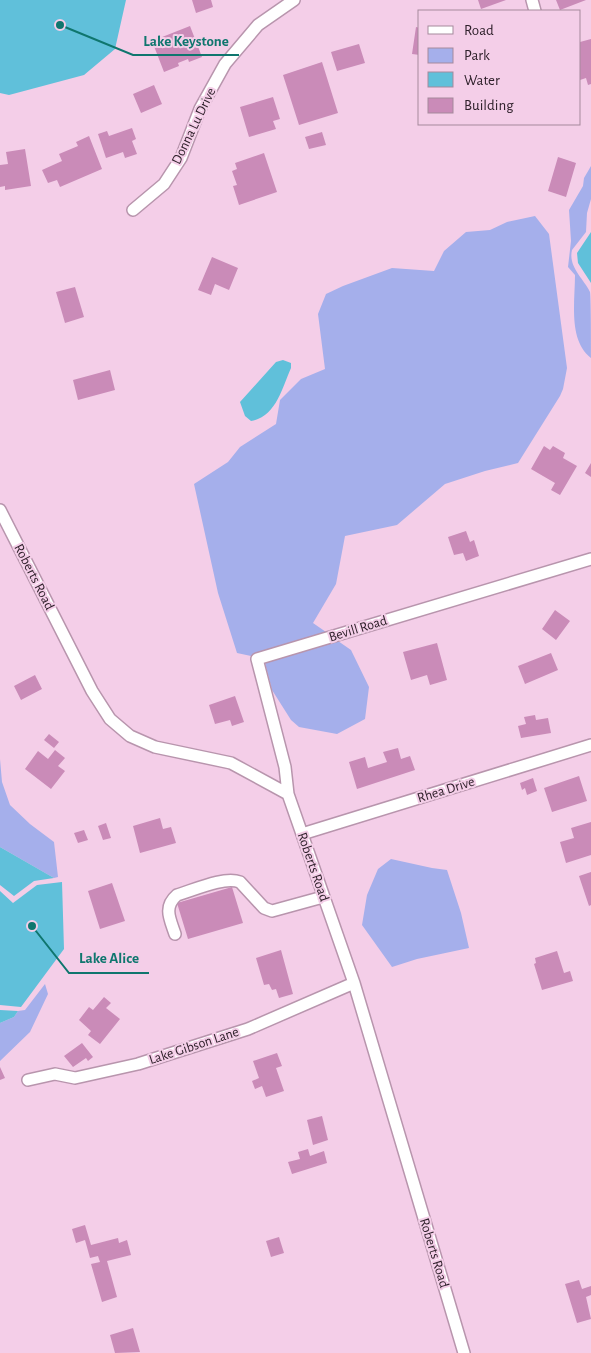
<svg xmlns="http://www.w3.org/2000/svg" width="591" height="1353" font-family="'Alegreya Sans',sans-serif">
<rect width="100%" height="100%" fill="#f4cee8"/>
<path fill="#a5afeb" d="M591 166V199L587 213 586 232 572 250C568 267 583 278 590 292 591 299 591 347 591 358 568 340 575 302 575 275L568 267 571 241 569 210 583 186 584 178Z
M535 216 549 234 567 368 563 389 560 396 518 463 485 471 445 484 397 525 345 536 336 584 313 623 326 632 256 653 253 658 251 656 237 653 218 593 194 484 228 462 240 447 276 424 280 400 301 379 325 369 318 314 326 294 343 286 392 268 434 271 444 251 466 232 490 230 507 222Z
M338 641 351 650 369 687 365 719 337 734 299 727 291 720 272 690 265 663Z
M0 759 2 782 10 805 30 824 54 842 58 877 54 878 0 847Z
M391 859 432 868 447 870 461 913 469 948 417 959 392 967 362 925 367 895 378 869Z
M45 984 48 994 30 1032 0 1061V1023L14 1017 18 1011 25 1010Z"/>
<path fill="#60c0da" d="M0 0H126L115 49 84 75 9 95 0 93Z
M591 232V283L578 263 577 253Z
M283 360 291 363V368C282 388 276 417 251 421L245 416 240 402 276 362Z
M0 847 54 878 34 881 14 896 0 885Z
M62 882 64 949 21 1007 0 1005V891L13 903 37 885Z
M0 1010 18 1011 14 1017 0 1023Z"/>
<path fill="#ca8bb8" d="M192 0H211L213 7 196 13Z
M478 0H506L481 9Z
M556 0H586L560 10Z
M190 26 202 57 189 62 188 59 178 63 179 66 164 72 152 41Z
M416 27 420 28V55L412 54Z
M591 39V84L588 85 586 78 580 80V42Z
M359 44 365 63 337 71 331 52Z
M322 62 338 113 299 125 283 75Z
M154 85 162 104 141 113 133 94Z
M273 97 280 119 273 121 276 129 249 137 240 107Z
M132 128 136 139 132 141 137 154 125 158 123 152 106 158 98 134 107 131 109 136Z
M322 132 326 145 309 149 305 137Z
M89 136 102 169 60 187 57 180 48 183 42 170 62 161 59 154 78 146 76 142Z
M25 149 31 186 5 190V186L0 187V165L8 164 6 152Z
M264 153 277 192 239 205 233 186 237 185 232 171 237 169 235 163Z
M558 157 576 163 566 197 548 191Z
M212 257 238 268 229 290 215 284 211 295 198 290Z
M75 287 84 317 65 323 56 292Z
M110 370 115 390 78 400 73 380Z
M544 446 550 450 553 446 565 453 563 458 577 466 560 495 551 490 555 483 531 469Z
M591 463V477L585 473Z
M466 531 470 542 474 540 479 556 466 561 463 553 454 555 448 537Z
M555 610 570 621 556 640 542 629Z
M437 643 447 680 430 685 427 675 411 680 403 652Z
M551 653 558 670 525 684 518 666Z
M35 675 42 689 21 700 14 686Z
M235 696 244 722 232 726 230 720 215 724 209 705Z
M535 715 536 720 548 718 551 733 521 738 518 726 526 724 524 717Z
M49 734 59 742 54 748 44 740Z
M398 748 401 759 410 756 415 770 357 789 349 762 365 757 368 768 387 762 383 752Z
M55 750 65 758 58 766 65 771 51 789 25 769 38 751 48 759Z
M579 776 587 801 552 812 544 788Z
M533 778 537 791 527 795 525 788 522 790 520 783Z
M160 818 163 829 171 827 176 843 140 853 133 826Z
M591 822V855L566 863 560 842 574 838 571 828Z
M106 823 111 838 103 840 98 826Z
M84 830 88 840 78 843 74 833Z
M591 872V905L589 906 579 876Z
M112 883 125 921 100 929 88 891Z
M232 887 243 923 188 939 177 903Z
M281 950 293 994 279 998 276 989 272 990 269 984 264 985 256 958Z
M557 951 564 973 570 971 573 981 542 990 534 964 536 963 535 958Z
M104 997 111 1003 106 1008 120 1019 100 1044 88 1035 91 1031 79 1020 89 1007 93 1010Z
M82 1043 93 1057 88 1061 86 1058 73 1067 64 1056Z
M277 1053 282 1066 276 1068 284 1091 266 1097 262 1086 255 1089 252 1081 259 1078 253 1061Z
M0 1067 5 1078 0 1080Z
M322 1116 328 1140 313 1145 307 1120Z
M308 1149 310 1156 324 1151 327 1163 292 1174 288 1162 300 1159 298 1152Z
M85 1225 91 1245 118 1238 119 1243 127 1240 131 1255 107 1261 117 1297 102 1302 91 1264 100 1262 98 1256 90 1258 85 1240 76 1243 72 1229Z
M279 1237 284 1253 271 1257 266 1241Z
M579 1280 582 1289 591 1286V1295L586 1297 591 1319 577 1323 565 1284Z
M133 1328 140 1352 115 1353 110 1335Z"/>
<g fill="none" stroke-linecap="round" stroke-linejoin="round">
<defs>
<path id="minor" d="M532 0 535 11
M133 210 164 184 181 158 200 109 225 64 258 25 294 0
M0 510 92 691 110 719 130 736 155 747 231 763 288 794 354 983 464 1353
M288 794 285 767 257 659 591 559
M302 834 591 745
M175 934C170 919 163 907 177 895 194 890 224 876 240 882L264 908 272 911 323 897
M28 1080 55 1074 75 1078 138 1064 248 1029 354 983"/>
</defs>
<use href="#minor" stroke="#b895ad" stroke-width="14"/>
<use href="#minor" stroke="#fff" stroke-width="11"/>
</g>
<g text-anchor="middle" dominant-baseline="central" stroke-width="4" stroke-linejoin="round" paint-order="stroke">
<g font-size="14" fill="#2f212b" stroke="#f4cee8">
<text transform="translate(194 126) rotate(-64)">Donna Lu Drive</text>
<text transform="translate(34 577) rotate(63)">Roberts Road</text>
<text transform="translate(358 629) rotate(-17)">Bevill Road</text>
<text transform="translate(446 790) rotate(-17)">Rhea Drive</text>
<text transform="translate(313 867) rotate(71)">Roberts Road</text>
<text transform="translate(194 1046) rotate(-18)">Lake Gibson Lane</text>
<text transform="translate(434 1253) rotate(73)">Roberts Road</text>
</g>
</g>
<path fill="none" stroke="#0f766e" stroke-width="2" d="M60 25L133 55H239M32 926L69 973H149"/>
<g fill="#0f766e" stroke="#f4cee8" stroke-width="2">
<circle cx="60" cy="25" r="5"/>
<circle cx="32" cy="926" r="5"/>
</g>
<g font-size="15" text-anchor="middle" font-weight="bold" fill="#0f766e" stroke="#f4cee8" stroke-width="4" stroke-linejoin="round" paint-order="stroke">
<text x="186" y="46">Lake Keystone</text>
<text x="109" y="963">Lake Alice</text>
</g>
<rect x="418" y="10" width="162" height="115" fill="#f4cee8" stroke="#a5899c"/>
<rect x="428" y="26" width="25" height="8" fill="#ffffff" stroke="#a5899c"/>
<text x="464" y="35" font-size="15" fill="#2f212b">Road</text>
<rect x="428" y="48" width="25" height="15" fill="#a5afeb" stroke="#a5899c"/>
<text x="464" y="60" font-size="15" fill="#2f212b">Park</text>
<rect x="428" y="72" width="25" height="15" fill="#60c0da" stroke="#a5899c"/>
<text x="464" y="85" font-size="15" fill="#2f212b">Water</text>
<rect x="428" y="98" width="25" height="15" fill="#ca8bb8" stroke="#a5899c"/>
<text x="464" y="110" font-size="15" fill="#2f212b">Building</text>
</svg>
